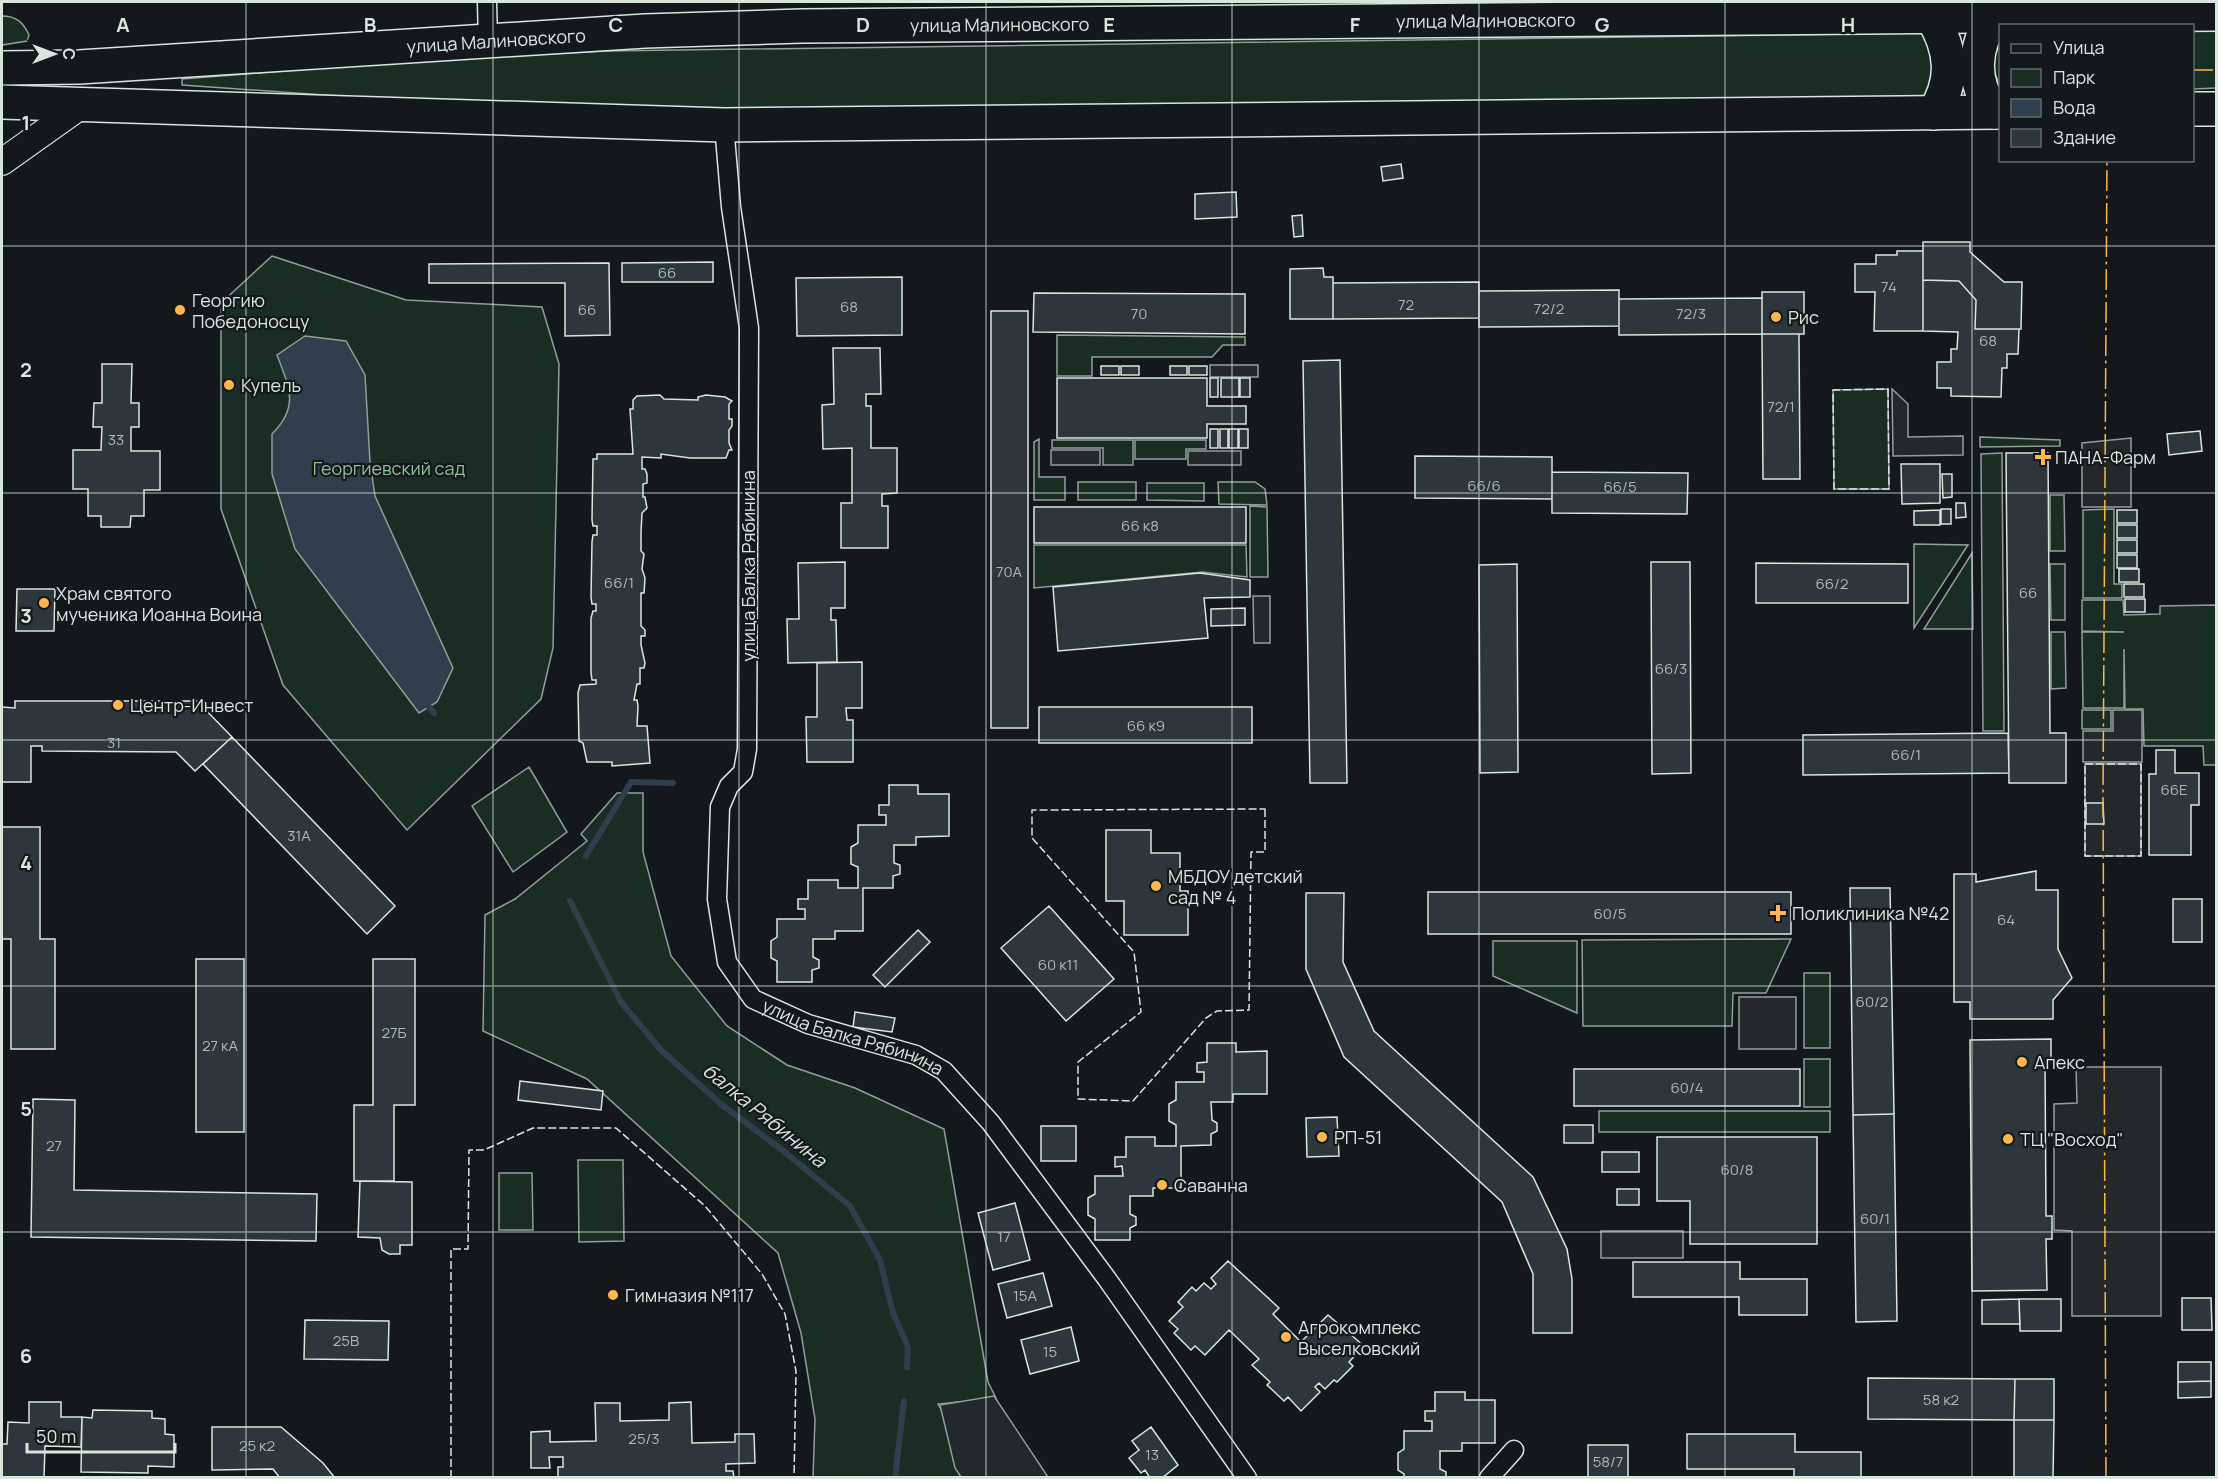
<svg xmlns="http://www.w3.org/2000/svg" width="2218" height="1479" font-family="Manrope,sans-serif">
<rect width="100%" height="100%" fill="#14181c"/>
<path fill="#1a2d24" stroke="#939e99" stroke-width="1.5" d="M2 16C16 16 23 22 29 35L27 41 2 45Z
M2192 30H2216V88L2193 89Z
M1923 33 1932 41V88L1922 97 747 109 381 99 182 85V79L411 61 607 51Z
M2000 45V84C1991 70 1991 59 2000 45Z
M272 256 406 300 542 307 559 364 553 648 541 699 407 830 283 685 221 509V303Z
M1057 335 1245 337V345H1223L1212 357H1092V376H1057Z
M1888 389 1889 489H1834L1833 390Z
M1980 437 2060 440V446L1980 447Z
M1039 439V477H1065V500H1034V442Z
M1052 440H1133V465H1103V448H1052Z
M1135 440H1206V449H1186V459H1135Z
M2002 453 2004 731H1983L1981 454Z
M1078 482H1136V500H1078Z
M1218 482H1255L1265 489 1267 505 1219 504Z
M1147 483H1204V501L1147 500Z
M2050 495H2064L2065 551H2050Z
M1250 506 1267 507 1268 577H1250Z
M2114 509V584H2122V598H2083V510Z
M1914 544 1968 545 1914 628Z
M1034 545H1246L1247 577 1202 572 1034 588Z
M1972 553 1973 629H1924Z
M2050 564H2065V620H2051Z
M2082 600H2123L2124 615 2160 614V606L2216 605V765H2204L2203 746H2144L2143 709H2125L2124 649V708H2083L2082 632H2124L2082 631Z
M2051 632H2065L2066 688 2051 689Z
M2082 710H2111V729H2082Z
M529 767 567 832 513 872 472 806Z
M617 793H643V852L671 956 727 1026 787 1065 855 1088 944 1129 988 1382 996 1398 938 1404 982 1477H813L815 1419 801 1333 778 1253 587 1079 483 1031 485 915 515 899 587 841 581 834Z
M1791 939 1766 993H1733L1732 1026H1583L1582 940Z
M1493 941H1577V1013L1493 976Z
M1804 973H1830V1048H1804Z
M1804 1059H1830V1107H1804Z
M1599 1111H1830V1132H1599Z
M578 1160H623L624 1241 579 1242Z
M499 1173H532L533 1230H499Z"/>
<path fill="#24282b" stroke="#939e99" stroke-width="1.5" d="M1210 365H1258V377H1210Z
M1892 389 1908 404V437L1963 436V455L1893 456Z
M2131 438V507H2082V443Z
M1051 450H1100V465H1051Z
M1188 451H1241V465H1188Z
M1253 596H1270V643H1254Z
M2113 710H2142V762H2083V731H2113Z
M2085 764H2141V856H2085Z
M1739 997H1796V1049H1739Z
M2076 1067H2161V1316H2072V1231L2054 1230V1104L2077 1103Z
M1601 1231H1683V1258H1601Z
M994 1396 1048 1477H961L955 1468 940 1405Z"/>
<path fill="#2f3f4d" stroke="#939e99" stroke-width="1.5" d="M305 336 346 341 365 375 370 462 375 496 453 668 437 702 419 713 295 549 272 474V434C300 406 289 387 277 355Z"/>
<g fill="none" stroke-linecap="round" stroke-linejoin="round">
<path stroke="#2f3f4d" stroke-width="6" d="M429 707 434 713
M586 856 631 782 673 783
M570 901 621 1002 661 1050 722 1105 786 1153 850 1206 880 1260 893 1313 908 1347 907 1367
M895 1478 904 1401"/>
</g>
<path fill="#2c363c" stroke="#d8e6dc" stroke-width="1.5" d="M1401 164 1403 178 1383 181 1381 167Z
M1236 192 1237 217 1195 219V194Z
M1302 215 1303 236 1294 237 1292 216Z
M1923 242H1970V252L2004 282H2022L2021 329H1975L1976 300 1959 281 1923 280Z
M1897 251H1923V331H1874L1875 292H1855V264H1876V255H1897Z
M713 262V282H622V263Z
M609 263 610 335 565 336V283H429V264Z
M1323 268 1324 277H1333V319H1290V269Z
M902 277V335L797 336 796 278Z
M1923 280 1959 281 1976 300 1975 329H2019L2018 354H2007V368H2002L2001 397 1951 396V388H1937V362H1951V349H1957L1958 332 1923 331Z
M1479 282V318L1333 319V283Z
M1619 290V326L1479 327V291Z
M1762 292H1804V334H1762Z
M1034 293 1245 294V334L1033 332Z
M1762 298V334L1619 335V299Z
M991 311H1028V728H991Z
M1762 334H1799L1800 479H1763Z
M833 348H880L881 394H866V406H871V448H897V493L882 494V506H888V548H841V503H852V448L823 449 822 405 834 404Z
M1340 360 1347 783H1310L1303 361Z
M102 364H132L131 403H139V427H131V451H160V490H144V516H131L130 527H101V516H88V489H73V450H101L102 427H93L94 403H102Z
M1101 366H1119V375H1101Z
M1121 366H1139V375H1121Z
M1170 366H1187V375H1170Z
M1189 366H1207V375H1189Z
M1057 378H1207V406H1246V424H1207V438H1057Z
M1210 378H1218V397H1210Z
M1221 378H1239V397H1221Z
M1240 378H1250V397H1240Z
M660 395 664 399 698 400V397L706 395 725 397 732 401 729 404V419H732V426L729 430V443L732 450H729L726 458H690L661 454V458L642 457V469H645L647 474V483L643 484V497H645L647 508 642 513 641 532V551L644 554 642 569 645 578 644 593H641V626L645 630V636H641V645L645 663 644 668H640V684H637L634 700H637L638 706 637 726H647L650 763 612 766V762H587L583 743 579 741 578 693 580 685 596 684V680H592L591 673V618L593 611H596V604H592L591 597 592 542 593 535H597V526H593L592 520 593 459H597V454H633L630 409H633V400L637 396Z
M1210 429H1218V448H1210Z
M1220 429H1228V448H1220Z
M1229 429H1238V448H1229Z
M1239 429H1248V448H1239Z
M2200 431 2202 451 2169 455 2167 434Z
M2006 453H2048L2050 733H2066V783H2009Z
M1415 456 1552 457V499L1415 498Z
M1901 464H1940V503L1902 504Z
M1552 472 1688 473 1687 514 1552 513Z
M1942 474H1952V497L1943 498Z
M1956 503H1965L1966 517 1956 518Z
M1034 507H1246V543H1034Z
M1941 509H1951V524H1941Z
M1940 510V525H1914V511Z
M2117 510H2137V523H2117Z
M2117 525H2137V538H2117Z
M2117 540H2137V553H2117Z
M2117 555H2137V568H2117Z
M845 562V608H831V620H836L837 662 788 663 787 619H799L798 563Z
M1651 562H1690L1691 773 1652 774Z
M1756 563 1908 564V603H1756Z
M1517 564 1518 772 1480 773 1479 565Z
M2119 569H2139V582H2119Z
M1200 573 1250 580V597L1204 598 1208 638 1058 651 1053 587Z
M2124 584H2144V597H2124Z
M17 589H55L54 631H16Z
M2125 599H2145V612H2125Z
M1245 608V625L1211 626V609Z
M862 662V708H846L847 720H853V762H807L806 717H817V663Z
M15 701H197L232 737 195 771 176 752 42 751V746H31V782H2V707L15 708Z
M1039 707H1252V743H1039Z
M2008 733 2009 773 1803 775V735Z
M232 737 395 906 367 934 203 764Z
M2156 750H2175V773H2199V805H2191V855H2149V774H2156Z
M889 785H918V794H949V836L916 837V845H894V863L900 865V874L893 876V888H863V931H835V939H813V957L819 960V968L812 970V982H777V961L771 958V941L777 937V919H805V909H798V899H808V880H838V888H858V867L851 864V847L858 843V825H886V815H879V805H889Z
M2086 803H2103L2104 824H2086Z
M2 827H40V939H55V1049H11V939H2Z
M1106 830H1151V853H1180V891H1188V935H1124V901H1106Z
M2036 871V890H2058V949L2072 978 2053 1000V1019H1970V1002H1954V874H1976V882Z
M1850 888H1890L1894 1114 1853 1115Z
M1428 892H1791V934H1428Z
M1306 893H1344L1343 962 1374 1031 1533 1177 1567 1249 1572 1279V1333H1533V1274L1502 1202 1344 1057 1306 969Z
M2173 899H2202V942H2173Z
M1049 906 1114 979 1066 1021 1001 948Z
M918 930 930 942 885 987 873 975Z
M196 959H244V1132H196Z
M373 959H415V1105H394V1181H354V1105H373Z
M855 1012 895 1018 892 1032 853 1027Z
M2051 1039V1062H2045L2046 1216H2052V1239H2046L2047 1290 1972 1291 1970 1040Z
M1207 1043H1236V1052L1267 1051V1094H1233V1102H1211L1212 1120 1217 1123V1131L1211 1134V1145L1181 1146V1188H1153V1196H1130V1214L1136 1217V1225L1130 1228V1240H1095V1219L1088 1215V1198L1095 1194V1176H1123L1122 1166 1115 1167V1157H1126V1137H1155V1146H1176V1125L1169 1121V1104L1176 1100V1082H1204V1072H1197V1063L1207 1062Z
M1574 1069H1800V1106H1574Z
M520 1081 603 1091 601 1110 518 1100Z
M33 1099 75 1100 74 1190 317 1194 316 1241 31 1237Z
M1894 1114 1897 1321 1856 1322 1853 1115Z
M1337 1117 1339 1156 1307 1157 1306 1118Z
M1564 1125H1593V1143H1564Z
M1041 1126H1076V1161H1041Z
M1657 1137H1817V1244H1690V1201H1657Z
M1602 1152H1639V1172H1602Z
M360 1181 412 1182V1245H400V1254H389L382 1250 380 1238 358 1237Z
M1617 1189H1639V1205H1617Z
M1015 1203 1030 1260 993 1270 978 1213Z
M1228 1261 1279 1308 1273 1314 1301 1342 1328 1315 1364 1346 1349 1362 1353 1366 1337 1382 1334 1380 1325 1389 1319 1383 1315 1387 1320 1392 1301 1411 1288 1397 1284 1401 1267 1385 1270 1382 1252 1365 1259 1359 1229 1330 1205 1355 1195 1346 1191 1350 1174 1333 1178 1329 1169 1321 1183 1307 1178 1302 1192 1287 1196 1291 1204 1283 1211 1289 1216 1284 1211 1278Z
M1633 1262H1740V1279H1807V1315H1739V1297H1633Z
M1043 1273 1052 1306 1007 1318 998 1284Z
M2182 1298H2211L2212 1330H2182Z
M2019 1299 2020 1324H1982V1300Z
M2019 1299H2061V1331H2020Z
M305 1320 389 1321 388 1360 304 1359Z
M1071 1327 1079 1361 1030 1374 1021 1340Z
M2178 1362H2211V1381L2178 1382Z
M1868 1378 2015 1379 2014 1420 1868 1419Z
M2015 1379H2054V1420H2014Z
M2211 1381V1397L2178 1398V1382Z
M1435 1392H1465V1400H1495V1443H1462V1451H1440V1469L1446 1472V1478H1404V1474L1398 1470V1453L1404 1449V1431H1432V1421H1425V1411H1435Z
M29 1402H61V1417H82L81 1447 45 1446 44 1478H2V1444H7L8 1422 29 1423Z
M691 1402 692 1443 735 1442V1434H754L755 1463 726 1464V1471H733L734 1478H558V1467H563V1457H549L550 1468H531V1432L550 1431V1442L596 1441 595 1403H620V1421L669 1420V1403Z
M93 1410 152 1411V1418L165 1419V1434L174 1435V1467L148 1466V1473L81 1472 82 1417 92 1418Z
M2014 1420H2054L2053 1478H2014Z
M212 1427H281L323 1463 335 1478H280L273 1469 212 1470Z
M1151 1427 1178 1465 1162 1478H1150L1145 1470 1141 1473 1129 1458 1139 1450 1132 1441Z
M1687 1434H1795V1452H1861V1478H1794V1469H1687Z
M1588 1445H1628V1478H1588Z"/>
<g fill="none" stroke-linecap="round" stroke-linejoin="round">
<defs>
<g id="street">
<path d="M487 2 488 42"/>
<path id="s1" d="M724 125 731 207 749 328 747 749 743 772 729 786 720 807 717 899 727 962 753 999 808 1024 916 1055 944 1071 991 1123 1107 1279 1247 1478"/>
<path d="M1489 1478 1514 1450"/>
</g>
<path id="secondary" d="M2 162 85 103"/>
<g id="highway">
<path d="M1993 16C1974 48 1970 81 1994 112"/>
<path d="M1932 17C1952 50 1955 80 1934 113"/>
<path id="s2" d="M2 68 79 67 645 31 801 26 2216 14"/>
<path d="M2 102 724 125 2000 112"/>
<path d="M2192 109H2216"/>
</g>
</defs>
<use href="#street" stroke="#d8e6dc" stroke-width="21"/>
<use href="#secondary" stroke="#d8e6dc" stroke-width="28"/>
<use href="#highway" stroke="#d8e6dc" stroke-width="36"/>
<use href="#street" stroke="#14181c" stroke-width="18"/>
<use href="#secondary" stroke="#14181c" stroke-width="26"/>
<use href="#highway" stroke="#14181c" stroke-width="33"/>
<path stroke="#d8e6dc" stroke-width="1.5" stroke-dasharray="8 3" stroke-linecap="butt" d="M1888 389 1889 489H1834L1833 390Z
M2085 764H2141V856H2085Z
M1265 809V852H1251L1249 1010 1217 1011 1206 1018 1133 1101 1078 1099V1062L1141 1012 1134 952 1032 838V810Z
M451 1478V1249H468L469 1150H484L533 1128H616L705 1206 762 1274 785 1314 796 1371 794 1478"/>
<path stroke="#ffb74d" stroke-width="1.5" stroke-dasharray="21 4.5 3 4.5" stroke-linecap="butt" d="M2192 70H2216
M2106 1478 2103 794 2107 160"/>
</g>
<path fill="none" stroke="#d8e6dc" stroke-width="1.5" stroke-opacity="0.55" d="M246 2V1478M493 2V1478M739 2V1478M986 2V1478M1232 2V1478M1479 2V1478M1725 2V1478M1972 2V1478M2 246H2216M2 493H2216M2 740H2216M2 986H2216M2 1232H2216"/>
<g fill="#ffb74d" stroke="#14181c" stroke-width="2">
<circle cx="180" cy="310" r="6"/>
<circle cx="1776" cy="317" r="6"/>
<circle cx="229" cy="385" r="6"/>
<path d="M2040 448h6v6h6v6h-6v6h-6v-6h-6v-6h6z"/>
<circle cx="44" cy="603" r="6"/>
<circle cx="118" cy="705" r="6"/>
<circle cx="1156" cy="886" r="6"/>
<path d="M1775 904h6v6h6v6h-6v6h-6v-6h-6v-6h6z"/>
<circle cx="2022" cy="1062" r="6"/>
<circle cx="1322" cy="1137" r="6"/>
<circle cx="2008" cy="1139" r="6"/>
<circle cx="1162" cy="1185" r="6"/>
<circle cx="613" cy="1295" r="6"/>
<circle cx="1286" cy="1337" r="6"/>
</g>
<g text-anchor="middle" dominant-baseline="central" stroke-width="4.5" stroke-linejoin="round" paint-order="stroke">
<g font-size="15" fill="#adbab4">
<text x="667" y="272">66</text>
<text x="1889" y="286">74</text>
<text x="1406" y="304">72</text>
<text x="849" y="306">68</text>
<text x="1549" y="308">72/2</text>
<text x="587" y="309">66</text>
<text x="1139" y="313">70</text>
<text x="1691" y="313">72/3</text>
<text x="1988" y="340">68</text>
<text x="1781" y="406">72/1</text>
<text x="116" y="439">33</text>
<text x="1484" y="485">66/6</text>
<text x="1620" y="486">66/5</text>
<text x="1140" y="525">66 к8</text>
<text x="1009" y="571">70А</text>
<text x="619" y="582">66/1</text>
<text x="1832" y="583">66/2</text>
<text x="2028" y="592">66</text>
<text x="1671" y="668">66/3</text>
<text x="1146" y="725">66 к9</text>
<text x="114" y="742">31</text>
<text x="1906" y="754">66/1</text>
<text x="2174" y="789">66Е</text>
<text x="299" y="835">31А</text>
<text x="1610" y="913">60/5</text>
<text x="2006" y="919">64</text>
<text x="1058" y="964">60 к11</text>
<text x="1872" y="1001">60/2</text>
<text x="394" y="1032">27Б</text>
<text x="220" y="1045">27 кА</text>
<text x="1687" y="1087">60/4</text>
<text x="54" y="1145">27</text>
<text x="1737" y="1169">60/8</text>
<text x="1875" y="1218">60/1</text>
<text x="1004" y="1236">17</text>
<text x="1025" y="1295">15А</text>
<text x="346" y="1340">25В</text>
<text x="1050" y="1351">15</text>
<text x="1941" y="1399">58 к2</text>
<text x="644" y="1438">25/3</text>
<text x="257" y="1445">25 к2</text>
<text x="1152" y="1454">13</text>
<text x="1608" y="1461">58/7</text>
</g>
<g font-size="18" fill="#d8e6dc" stroke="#14181c">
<text stroke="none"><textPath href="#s2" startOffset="1485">улица Малиновского</textPath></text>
<text stroke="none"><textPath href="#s2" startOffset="999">улица Малиновского</textPath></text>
<text stroke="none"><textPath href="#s2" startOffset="495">улица Малиновского</textPath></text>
<text transform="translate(748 566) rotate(-90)">улица Балка Рябинина</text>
<text stroke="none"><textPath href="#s1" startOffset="1000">улица Балка Рябинина</textPath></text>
</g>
<g font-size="18" fill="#d8e6dc" stroke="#14181c" text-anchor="start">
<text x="192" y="300">Георгию<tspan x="192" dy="21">Победоносцу</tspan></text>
<text x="1788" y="317">Рис</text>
<text x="241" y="385">Купель</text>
<text x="2055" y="457">ПАНА-Фарм</text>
<text x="56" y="593">Храм святого<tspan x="56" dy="21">мученика Иоанна Воина</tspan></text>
<text x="130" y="705">Центр-Инвест</text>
<text x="1168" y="876">МБДОУ детский<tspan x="1168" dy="21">сад № 4</tspan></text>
<text x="1792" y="913">Поликлиника №42</text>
<text x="2034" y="1062">Апекс</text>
<text x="1334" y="1137">РП-51</text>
<text x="2020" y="1139">ТЦ "Восход"</text>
<text x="1174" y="1185">Саванна</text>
<text x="625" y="1295">Гимназия №117</text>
<text x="1298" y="1327">Агрокомплекс<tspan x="1298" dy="21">Выселковский</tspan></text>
</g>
<g font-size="18" fill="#8ac095" stroke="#14181c">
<text x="389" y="468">Георгиевский сад</text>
</g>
<g font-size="20" font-style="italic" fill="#d8e6dc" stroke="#14181c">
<text transform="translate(765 1115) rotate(39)">балка Рябинина</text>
</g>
</g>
<g font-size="20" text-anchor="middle" font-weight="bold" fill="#d8e6dc" stroke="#14181c" stroke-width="4.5" stroke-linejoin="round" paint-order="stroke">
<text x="123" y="32">A</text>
<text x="370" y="32">B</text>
<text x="616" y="32">C</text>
<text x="863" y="32">D</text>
<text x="1109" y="32">E</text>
<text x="1355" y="32">F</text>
<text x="1602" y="32">G</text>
<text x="1848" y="32">H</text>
<text x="26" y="130">1</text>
<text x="26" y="377">2</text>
<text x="26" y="623">3</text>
<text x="26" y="870">4</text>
<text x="26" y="1116">5</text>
<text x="26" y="1363">6</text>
</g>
<rect width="2218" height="1479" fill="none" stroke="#d8e6dc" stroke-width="6"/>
<rect x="1999" y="24" width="195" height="138" fill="#14181c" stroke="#626a69" stroke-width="1.5"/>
<rect x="2011" y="44" width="30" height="9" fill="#14181c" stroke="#626a69" stroke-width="1.5"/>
<text x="2053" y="54" font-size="18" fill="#d8e6dc">Улица</text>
<rect x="2011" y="69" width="30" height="18" fill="#1a2d24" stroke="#626a69" stroke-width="1.5"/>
<text x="2053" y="84" font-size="18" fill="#d8e6dc">Парк</text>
<rect x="2011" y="99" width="30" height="18" fill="#2f3f4d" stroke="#626a69" stroke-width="1.5"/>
<text x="2053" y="114" font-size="18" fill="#d8e6dc">Вода</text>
<rect x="2011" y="129" width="30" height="18" fill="#2c363c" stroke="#626a69" stroke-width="1.5"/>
<text x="2053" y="144" font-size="18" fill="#d8e6dc">Здание</text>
<g transform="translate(54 54) rotate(90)" stroke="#14181c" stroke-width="4.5" paint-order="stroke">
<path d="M0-4.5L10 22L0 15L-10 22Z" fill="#d8e6dc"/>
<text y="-9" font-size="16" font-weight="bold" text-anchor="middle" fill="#d8e6dc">С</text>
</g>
<path d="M27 1443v9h148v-9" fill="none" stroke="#d8e6dc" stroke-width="3"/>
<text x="36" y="1443" font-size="18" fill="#d8e6dc" stroke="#14181c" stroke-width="4.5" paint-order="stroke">50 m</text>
</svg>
